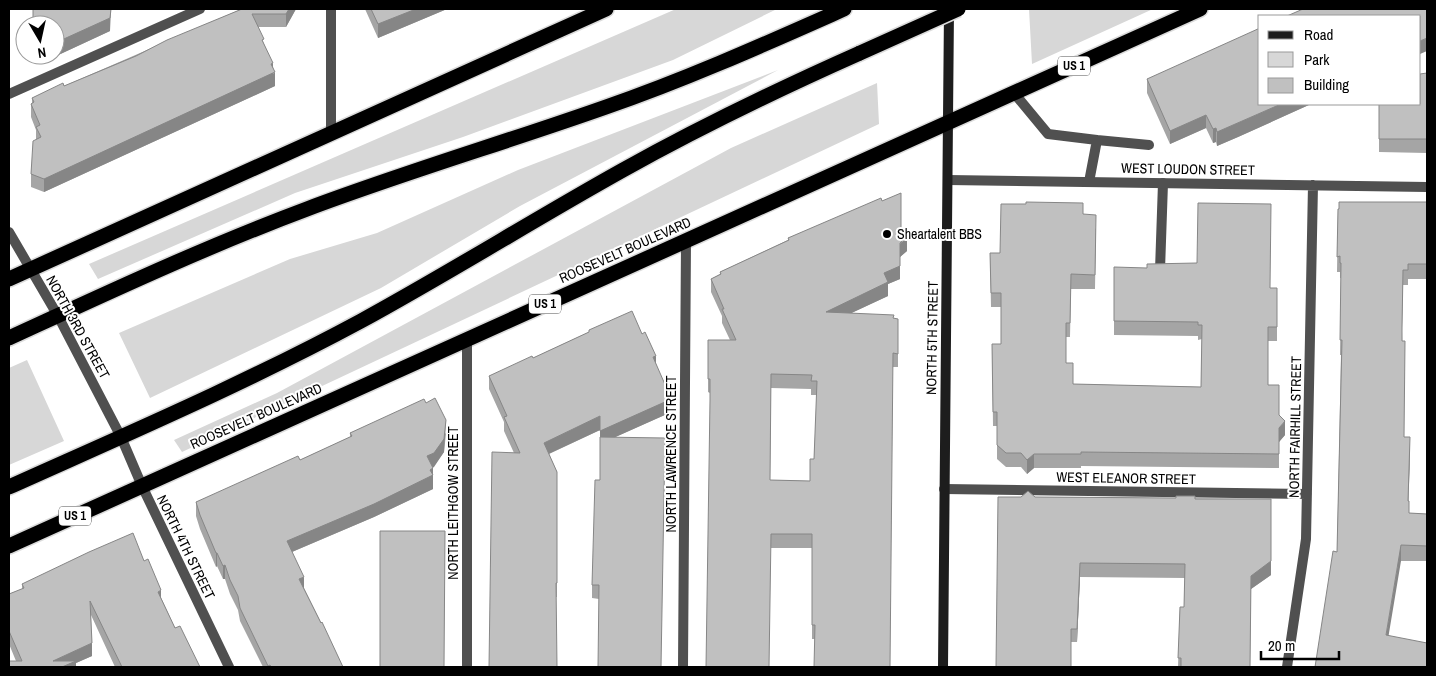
<svg xmlns="http://www.w3.org/2000/svg" width="1436" height="676" font-family="'Archivo Narrow',sans-serif">
<rect width="100%" height="100%" fill="#fff"/>
<path fill="#d7d7d7" d="M676 9H777L673 60 463 137 295 193 98 279 89 264Z
M1029 9H1153L1032 64Z
M778 70 520 206 381 288 150 398 119 333 290 259 377 233 518 170Z
M877 83 879 124 182 452 174 440 277 393 731 148Z
M27 360 64 441 9 465V368Z"/>
<g fill="none" stroke-linecap="round" stroke-linejoin="round">
<defs>
<path id="highway" d="M9 279 606 9
M9 338C107 293 205 247 307 209 405 172 507 142 606 107 687 79 765 44 844 9
M9 487C127 434 246 383 361 321 449 273 535 219 623 170 700 127 779 89 860 53
M9 546 1200 9"/>
</defs>
<use href="#highway" stroke="#dbdbdb" stroke-width="18"/>
<path stroke="#505050" stroke-width="10" d="M1014 93 1048 134 1097 140
M9 94 200 9
M1089 182 1097 140 1149 145
M1160 270 1163 183"/>
<path stroke="#505050" stroke-width="10" d="M331 133V9
M948 180 1427 187
M9 232 58 316 121 437 142 486 229 667
M944 489 1307 494
M467 667V339
M683 667 686 241
M1287 667 1306 539 1313 185"/>
<path stroke="#1d1d1d" stroke-width="10" d="M943 667 949 9"/>
<use href="#highway" stroke="#000" stroke-width="15"/>
<defs>
<path id="highway-bridge" d="M860 53 958 9"/>
</defs>
<use href="#highway-bridge" stroke="#dbdbdb" stroke-width="18" stroke-linecap="butt"/>
<use href="#highway-bridge" stroke="#000" stroke-width="15"/>
</g>
<path fill="#a5a5a5" fill-rule="evenodd" d="M213 9H296L286 27H258L264 44 273 66 275 86 44 192 31 187V174L36 139V130L31 117V104L32 103V98L64 86 239 10Z
M365 9H447L378 38Z
M55 25 110 31 54 57H33V55H55Z
M1427 73V153L1379 152V104Z
M1147 79 1260 104H1311L1238 137 1217 146 1216 142 1213 143 1206 128 1170 144 1147 93Z
M882 201 907 251 900 257V279L888 284V296L851 313 898 319V367H893L815 639H812V548H771L710 393 708 392V340H730L722 323V316L711 292V279L720 274V272L788 240V238ZM771 388 811 389V395H817L814 459 810 481 770 480Z
M1427 202V279H1408V285H1403L1402 331 1404 437 1410 453 1408 501 1409 513 1427 514V561H1401L1315 667 1337 552 1341 355H1340L1341 278H1340V272H1337L1338 209Z
M1083 214 1096 229 1095 289H1071L1070 337H1066V363L1073 384 1201 387 1202 339 1198 340V336L1114 335V267L1270 288H1277V341H1268V385L1279 415 1285 435 1279 442V468L1081 466V468H1034L1027 474 1021 467H1006L997 459V426H993L992 344H1001V307H991L990 253H1000Z
M589 330 642 334 656 364 667 402V414L615 437 599 599 592 598V585L600 480V430L549 454 557 472V597H556L514 453 504 431V422L489 389V376L533 358 589 332Z
M426 403 446 434 444 452 433 467V489L374 517 292 552 304 588 343 667H263L240 621 238 610 230 594 225 579H223L217 566 216 567 200 529 196 516V502L300 460 350 437V433Z
M1035 497 1271 499V575L1251 589 1250 667H1178L1180 607H1184L1185 578 1080 577 1077 642H1071Z
M144 561 175 628 200 667H115L91 615 92 656 76 663V667L16 661 9 644V594L22 589V584Z"/>
<path fill="#868686" d="M111 9 110 31 54 57V55H55V43Z
M289 9H296L286 27V14Z
M416 9H447L378 38V24Z
M1427 38V51L1420 54V41Z
M273 63V74L275 72V86L44 192V179Z
M1281 104H1311L1238 137 1217 146V132Z
M1206 115V128L1170 144V131Z
M1216 128V142L1213 143V129Z
M907 237V251L900 257V279L888 284V296L826 325V312L884 273 901 243Z
M656 356V369L653 357Z
M667 389V414L600 444V431Z
M600 416V430L544 456V443Z
M446 420 444 452 434 467 427 469V456Z
M1285 421V435L1279 442V468V428Z
M1410 437V453L1408 516V501Z
M1034 454V468L1027 474V460Z
M433 468V489L374 517 287 554V541Z
M1401 545V561L1386 651V635Z
M216 553H217V566L216 567Z
M1271 561V575L1251 589V576Z
M1080 563V577L1077 642V629Z
M225 565V579H223V566Z
M304 577V590L299 579Z
M161 590V604L158 592Z
M92 643V656L76 663V667H53V661Z"/>
<path fill="#c0c0c0" stroke="#868686" fill-rule="evenodd" d="M33 9H111L110 18 55 43V25H33Z
M242 9H289L286 14H252L264 39 262 40 273 63 271 64 275 72 44 179 31 174 33 141 41 137 36 127 40 125 31 104 34 102 32 98 63 83 64 86 136 56 167 40Z
M371 9H416L378 24Z
M1303 9H1427V38L1420 41V16H1287Z
M1260 28V104H1281L1217 132 1216 128 1213 129 1206 115 1170 131 1147 79Z
M1427 73V139H1379V104H1420V74Z
M901 193V230L907 237 900 243V266L884 273 888 282 826 312 894 315 893 318 898 319V354L893 353 890 667H814L815 625H812V534H771L769 667H706L710 400V379H708V340H736L722 309H724L711 279 721 274 720 272 789 240 788 238 881 198 882 201ZM771 374 812 375 811 381H817L814 459H810V481L770 480Z
M1026 202 1083 203V214L1096 215 1095 275 1071 274 1070 323H1066V363H1073V384L1201 387 1202 325H1198V322L1114 321V267L1147 268V264L1197 263 1198 203 1271 204 1270 288H1277V327H1268V385H1279V415L1285 421 1279 428V454L1081 452V454H1034L1027 460 1021 453H1006L997 445V412H993L992 344H1001V293H991L990 253H1000L1001 204H1026Z
M1339 202H1427V264H1408V270H1403L1402 327V341H1405L1404 437H1410L1408 501H1409V513L1427 514V546L1401 545 1386 635 1427 643V667H1315L1333 551 1337 552 1342 340H1340L1341 263H1340V256L1337 257 1338 209H1339Z
M632 311 642 334 645 332 656 356 653 357 667 389V401L600 431V416L544 443 557 472V583H556L557 667H489L492 452 520 453 504 417 507 416 489 376 532 356 533 358 589 332V330Z
M435 398 446 420 444 439 434 453 427 456 433 468 430 470 433 475 374 504 287 541 304 577 299 579 321 623 322 622 343 667H271L270 665 268 666 240 608 238 596 230 580 225 565 223 566 217 553H216L200 515 196 502 298 456 300 460 352 436 350 433 424 399 426 403Z
M600 437 665 438 661 667H598L599 585H592L595 480H600Z
M1028 491 1035 497 1176 498V496H1195V499H1271V561L1251 576 1250 667H1181V658H1178L1180 607H1184L1185 564 1080 563 1077 629H1071V667H996L998 497H1021Z
M380 531H445L444 667H380Z
M133 533 144 561 148 559 161 590 158 592 175 628 180 626 200 667H122L90 601 92 643 53 661H76L62 667H9V661H22L9 631V594L24 588 22 584 89 552Z"/>
<circle fill="#000" stroke="#fff" stroke-width="2" cx="887" cy="234" r="5"/>
<g text-anchor="middle" dominant-baseline="central" stroke-width="4" stroke-linejoin="round" paint-order="stroke">
<g fill="#fff" stroke="#4c4c4c" stroke-width="1">
<rect x="1058" y="56.5" width="32" height="19" rx="4"/>
<rect x="529" y="294.5" width="32" height="19" rx="4"/>
<rect x="59" y="506.5" width="32" height="19" rx="4"/>
</g>
<g font-size="12" font-weight="bold" fill="#000">
<text x="1074" y="66">US 1</text>
<text x="545" y="304">US 1</text>
<text x="75" y="516">US 1</text>
</g>
<g font-size="14" fill="#000" stroke="#fff">
<text transform="translate(1188 169) rotate(1)">WEST LOUDON STREET</text>
<text transform="translate(625 250) rotate(-24)">ROOSEVELT BOULEVARD</text>
<text transform="translate(78 327) rotate(61)">NORTH 3RD STREET</text>
<text transform="translate(932 338) rotate(-89)">NORTH 5TH STREET</text>
<text transform="translate(256 416) rotate(-24)">ROOSEVELT BOULEVARD</text>
<text transform="translate(1295 427) rotate(-89)">NORTH FAIRHILL STREET</text>
<text transform="translate(671 454) rotate(-90)">NORTH LAWRENCE STREET</text>
<text transform="translate(1126 478) rotate(1)">WEST ELEANOR STREET</text>
<text transform="translate(453 503) rotate(-90)">NORTH LEITHGOW STREET</text>
<text transform="translate(186 547) rotate(64)">NORTH 4TH STREET</text>
</g>
<g font-size="14" fill="#000" stroke="#fff" text-anchor="start">
<text x="897" y="234">Sheartalent BBS</text>
</g>
</g>
<rect width="1436" height="676" fill="none" stroke="#000000" stroke-width="20"/>
<rect x="1258" y="15" width="162" height="90" fill="#ffffff" stroke="#999999"/>
<rect x="1268" y="31" width="25" height="8" fill="#1d1d1d" stroke="#999999"/>
<text x="1304" y="40" font-size="15" fill="#000000">Road</text>
<rect x="1268" y="52" width="25" height="15" fill="#d7d7d7" stroke="#999999"/>
<text x="1304" y="65" font-size="15" fill="#000000">Park</text>
<rect x="1268" y="78" width="25" height="15" fill="#c0c0c0" stroke="#999999"/>
<text x="1304" y="90" font-size="15" fill="#000000">Building</text>
<g transform="translate(40 40) rotate(171)"><circle r="24" fill="#ffffff" stroke="#999999"/>
<path d="M0-4L9 19L0 12L-9 19Z" fill="#000000"/>
<text y="-8" font-size="14" font-weight="bold" text-anchor="middle" fill="#000000">N</text>
</g>
<path d="M1261 651v8h78v-8" fill="none" stroke="#000000" stroke-width="2.5"/>
<text x="1268" y="651" font-size="15" fill="#000000" stroke="#ffffff" stroke-width="4" paint-order="stroke">20 m</text>
</svg>
